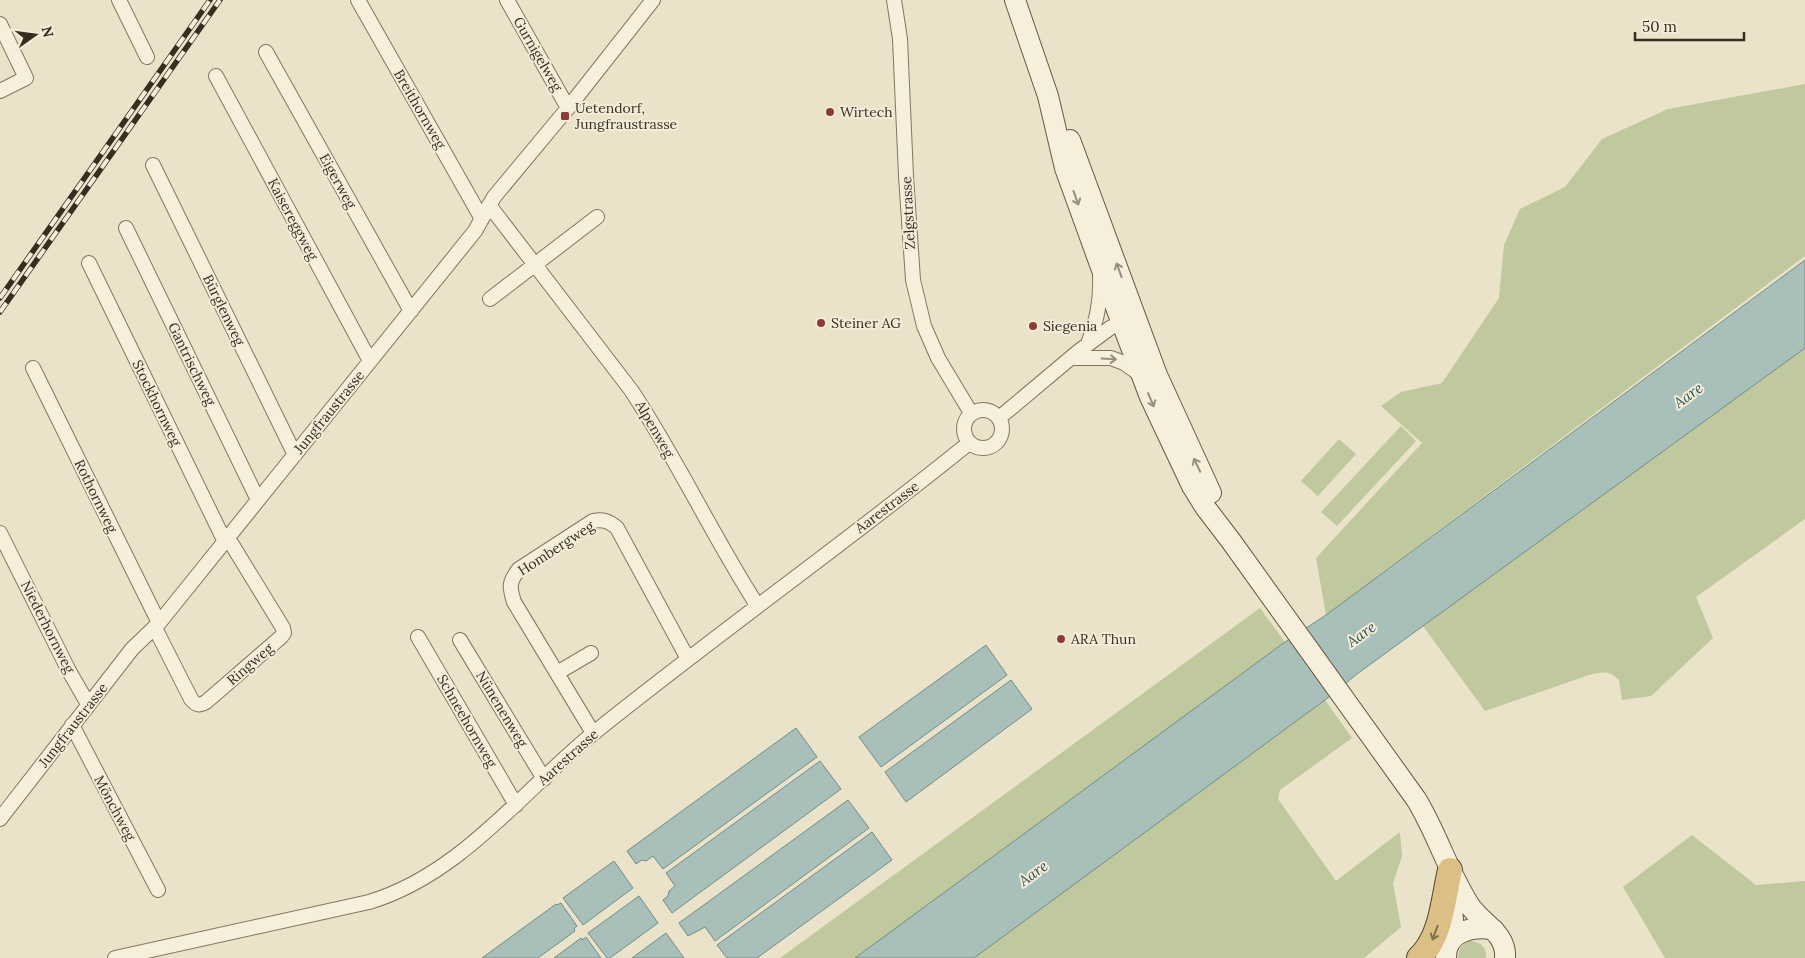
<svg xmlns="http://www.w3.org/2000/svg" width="1805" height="958" font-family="Lora,serif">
<rect width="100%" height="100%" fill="#eae2c9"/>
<path fill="#c0c89d" d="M1805 84V256L1326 615 1316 558 1422 443 1381 406 1401 392 1442 383 1499 298 1504 245 1520 209 1565 187 1602 139 1668 109Z
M1805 348V519L1696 597 1713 638 1651 696 1622 700 1619 680C1608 670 1603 672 1589 675L1485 711 1423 626Z
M1401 426 1416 441 1337 526 1321 512Z
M1339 439 1356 454 1318 496 1301 481Z
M1260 608 1285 642 855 958H780Z
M1325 700 1352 738 1280 790 1278 799 1336 881 1400 832 1402 856 1393 883 1401 927 1364 958H974Z
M1692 835 1756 885 1805 881V958H1665L1623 887Z
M1471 941C1481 942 1487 948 1486 958H1458C1458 949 1462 943 1471 941Z"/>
<path fill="#a9bfba" stroke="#708d87" d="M1805 260V348L1357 674 1325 700 974 958H855L1285 642 1326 615Z
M986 645 1007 675 881 767 859 737Z
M1011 680 1032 709 906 802 885 772Z
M796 728 817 757 663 869 653 856 646 861 642 860 636 864 627 851Z
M820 761 841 789 672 913 663 900 668 896 669 891 675 886 666 873Z
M848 800 869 828 715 941 705 927 688 936 679 923Z
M872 832 892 860 757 958H727L717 945Z
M614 861 633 888 583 925 563 898Z
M639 896 658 923 610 958H607L588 933Z
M561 903 577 926 574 929 575 931 538 958H482L556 904 557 905Z
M666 933 684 958H632Z
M586 937 601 958H554L581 938 582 940Z"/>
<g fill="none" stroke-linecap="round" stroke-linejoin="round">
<defs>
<path id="minor" d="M119 0 147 57
M358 0 482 219
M507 0 568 108
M894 0 900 39 906 176 913 280 924 326 938 358 971 413
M0 24 26 78 0 91
M266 52 411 311
M216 76 370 361
M153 165 295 455
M489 205 631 390C677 459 712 535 757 605
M126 228 258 500
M89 263 225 542
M490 299 597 217
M1088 344C1097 319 1101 302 1100 275
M1071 358H1111L1124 363 1141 375
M33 368 159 623
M964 429a19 19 0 1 1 38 0a19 19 0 1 1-38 0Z
M999 418 1079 351 1110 328 1128 319
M0 533 69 671 88 704
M155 628 191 699C196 705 199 706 206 702L281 637 284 633 283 628 228 538
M418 637 516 805
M460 640 544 779
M557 673 591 653
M72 725 158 890
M593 733 514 602C509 586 509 582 519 569L593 521C603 519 609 521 617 528L688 659
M0 819 132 649 159 623 475 231 494 197 568 108 653 0
M115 958 369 902C462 874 523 790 595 732 718 633 847 542 969 443"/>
<path id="secondary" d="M1015 0 1048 96 1065 168 1106 281 1150 397 1192 486 1205 507 1231 541 1416 799C1437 833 1448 872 1470 906 1482 924 1507 933 1505 958
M1070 140 1157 375 1211 493
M1451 887 1454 937
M1446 958C1445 932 1473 925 1494 930"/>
<path id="trunk" d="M1419 958C1442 936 1443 899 1450 870"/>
</defs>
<use href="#minor" stroke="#85755f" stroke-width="16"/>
<use href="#secondary" stroke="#675742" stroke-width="22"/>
<use href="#trunk" stroke="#534433" stroke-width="26"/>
<use href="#minor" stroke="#f6efdb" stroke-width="14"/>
<use href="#secondary" stroke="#f6efdb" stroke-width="20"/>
<use href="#trunk" stroke="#dcbf84" stroke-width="24"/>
<defs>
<path id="rail" d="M0 298 210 0
M0 312 220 0"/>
</defs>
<use href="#rail" stroke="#372d21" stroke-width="5.5"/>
<use href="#rail" stroke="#f3ecd8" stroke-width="4" stroke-dasharray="11" stroke-linecap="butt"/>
</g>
<defs><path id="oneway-shaft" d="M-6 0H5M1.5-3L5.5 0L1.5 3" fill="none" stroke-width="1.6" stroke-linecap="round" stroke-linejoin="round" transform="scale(1.25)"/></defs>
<g stroke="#968e7e">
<use href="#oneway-shaft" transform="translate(1076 198) rotate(70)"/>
<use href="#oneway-shaft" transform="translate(1119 270) rotate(-110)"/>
<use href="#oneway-shaft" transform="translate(1109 359) rotate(3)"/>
<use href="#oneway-shaft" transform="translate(1151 400) rotate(67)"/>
<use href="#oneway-shaft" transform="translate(1197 465) rotate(-115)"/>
</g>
<use stroke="#816f4e" href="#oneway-shaft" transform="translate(1435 933) rotate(110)"/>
<g fill="#8e3935" stroke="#f3ecd8" stroke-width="2">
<circle cx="830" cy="112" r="5"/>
<rect x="560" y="111" width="10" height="10" rx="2.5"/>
<circle cx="821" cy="323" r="5"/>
<circle cx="1033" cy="326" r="5"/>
<circle cx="1061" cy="639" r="5"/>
</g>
<g text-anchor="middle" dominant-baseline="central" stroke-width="4" stroke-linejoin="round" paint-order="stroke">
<g font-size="14" fill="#372d21" stroke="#f3ecd8">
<text transform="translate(538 54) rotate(60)">Gurnigelweg</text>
<text transform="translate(420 109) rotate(60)">Breithornweg</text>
<text transform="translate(338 181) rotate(61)">Eigerweg</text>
<text transform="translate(908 213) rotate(-93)">Zelgstrasse</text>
<text transform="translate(293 219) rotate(62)">Kaisereggweg</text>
<text transform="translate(224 310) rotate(64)">Bürglenweg</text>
<text transform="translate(192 364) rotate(64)">Gantrischweg</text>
<text transform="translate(157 403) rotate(64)">Stockhornweg</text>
<text transform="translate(329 412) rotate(-51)">Jungfraustrasse</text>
<text transform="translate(655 429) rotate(60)">Alpenweg</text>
<text transform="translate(96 496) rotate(64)">Rothornweg</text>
<text transform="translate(887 507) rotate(-37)">Aarestrasse</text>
<text transform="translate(556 548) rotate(-33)">Hombergweg</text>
<text transform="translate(48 627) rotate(63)">Niederhornweg</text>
<text transform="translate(250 664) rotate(-41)">Ringweg</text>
<text transform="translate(502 709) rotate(59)">Nünenenweg</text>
<text transform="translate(467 721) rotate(60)">Schneehornweg</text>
<text transform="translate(73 725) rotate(-52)">Jungfraustrasse</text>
<text transform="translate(568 757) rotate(-42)">Aarestrasse</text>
<text transform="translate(115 808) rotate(62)">Mönchweg</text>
</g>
<g font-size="14" fill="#372d21" stroke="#f3ecd8" text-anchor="start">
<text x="575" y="108">Uetendorf,<tspan x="575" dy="16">Jungfraustrasse</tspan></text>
<text x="840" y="112">Wirtech</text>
<text x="831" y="323">Steiner AG</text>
<text x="1043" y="326">Siegenia</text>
<text x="1071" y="639">ARA Thun</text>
</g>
<g font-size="15" font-style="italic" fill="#325555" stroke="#f3ecd8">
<text transform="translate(1688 395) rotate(-36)">Aare</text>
<text transform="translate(1361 634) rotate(-36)">Aare</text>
<text transform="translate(1033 873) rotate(-36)">Aare</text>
</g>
</g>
<g transform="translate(35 35) rotate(76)" stroke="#f3ecd8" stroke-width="4" paint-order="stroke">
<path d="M0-4L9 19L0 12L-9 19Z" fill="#372d21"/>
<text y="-8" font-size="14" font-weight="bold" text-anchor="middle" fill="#372d21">N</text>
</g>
<path d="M1635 32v8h109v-8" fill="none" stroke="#372d21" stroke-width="2.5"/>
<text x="1642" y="32" font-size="15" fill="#372d21" stroke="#f3ecd8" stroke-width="4" paint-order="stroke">50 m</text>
</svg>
